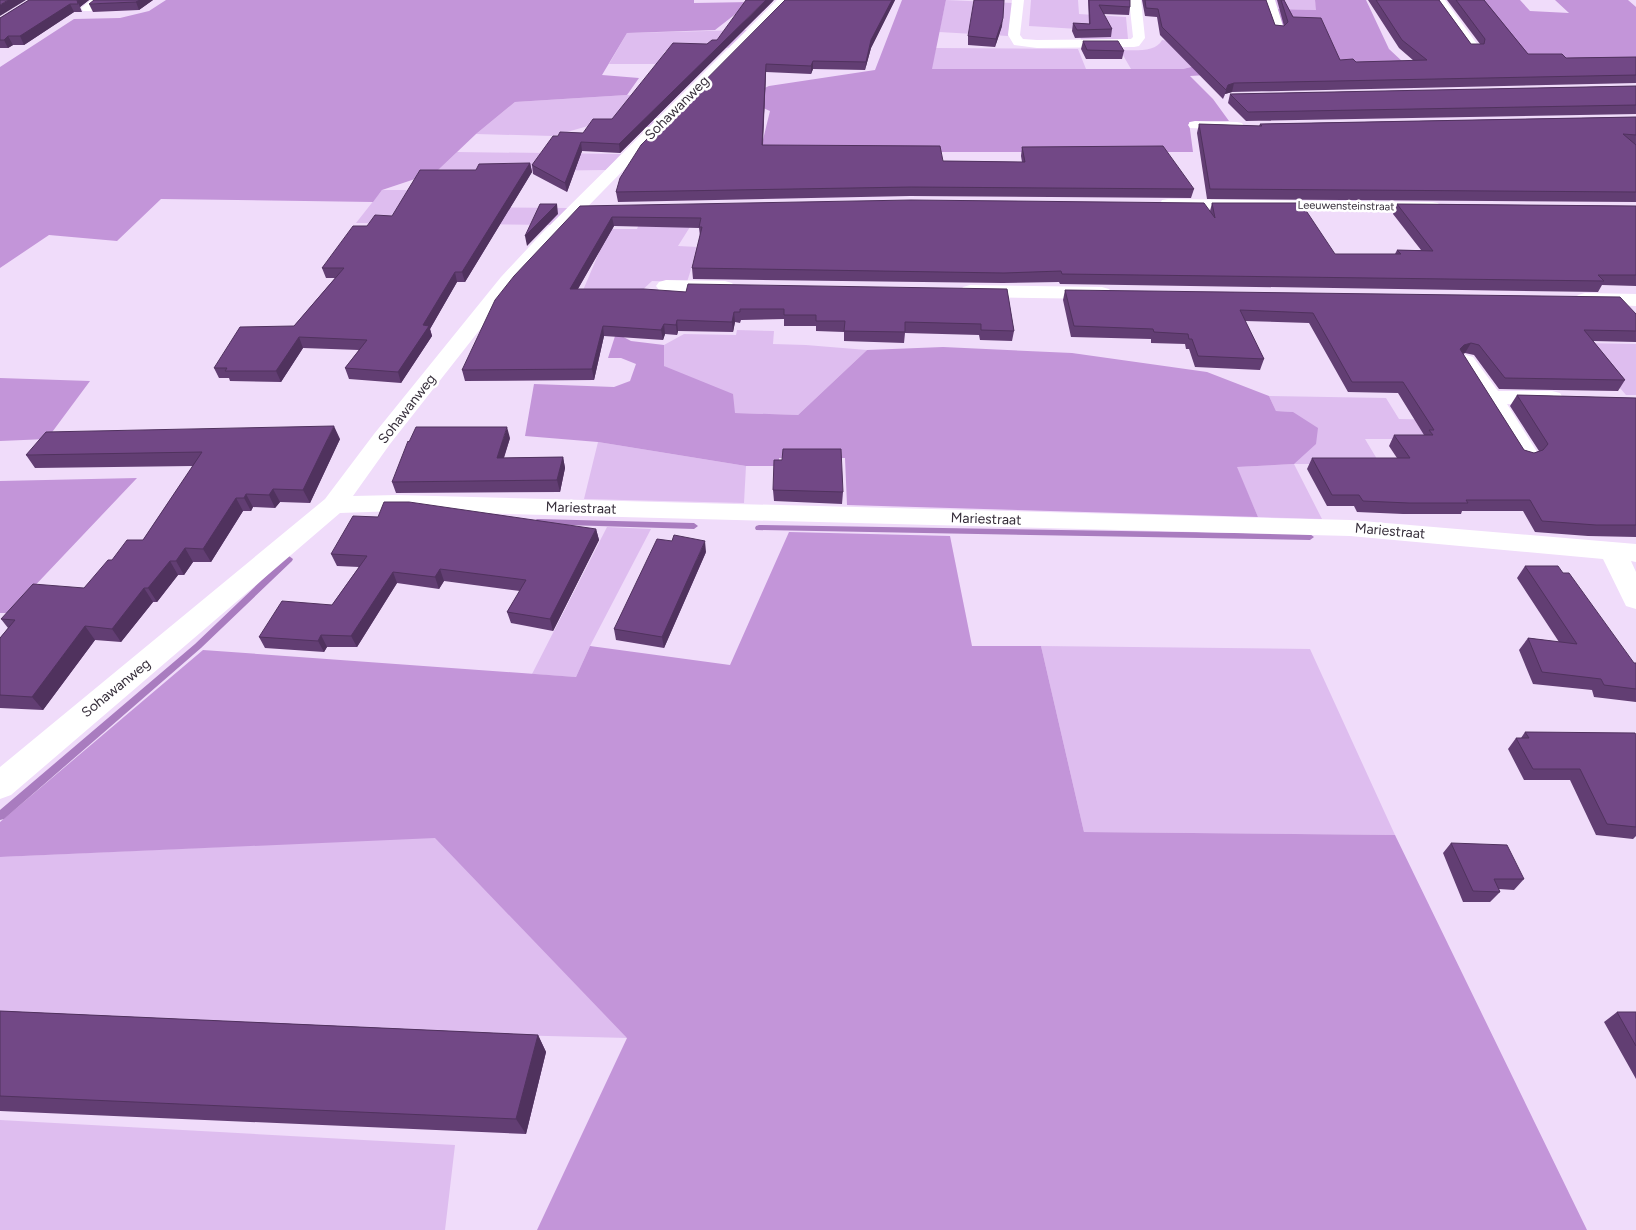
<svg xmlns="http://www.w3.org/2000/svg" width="1636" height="1230" font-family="Figtree,sans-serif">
<rect width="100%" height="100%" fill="#f0dcfa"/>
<path fill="#debdef" d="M946 0 1013 3 1008 36 939 32Z
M1031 0H1078L1079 14 1126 17 1128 39 1081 40 1078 29 1029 26Z
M1272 0H1315L1317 10 1275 9Z
M748 30 729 48 710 46 703 51H665L659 64H609L627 33Z
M1162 40 1253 52 1183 69H1131L1120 50C1132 50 1156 53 1162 40Z
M936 48 1078 49 1086 69H931Z
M627 95 676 97 617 115 659 118 650 127 588 126 553 136 476 134 515 102Z
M457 152 621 154 606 170 436 172Z
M382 190H461L452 207 568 208 551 225 356 223Z
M700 211 678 246 698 247 687 282 652 281 636 296 581 295 609 229H637L644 212Z
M737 330 774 331 773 344 806 345 867 350 798 415 734 413 664 366V345L684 334 736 335Z
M1581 343 1636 344V395H1626Z
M1269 396 1386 398 1399 419 1497 421 1508 439H1365L1380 464H1294L1322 519 1258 517 1236 467 1294 464 1293 412 1276 411Z
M598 442 746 466 744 503 584 499Z
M607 527 651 529 590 646 576 677 532 674Z
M1041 646 1310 649 1395 835 1084 832Z
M435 837 628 1038 0 1022V857Z
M0 1120 455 1145 445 1230H0Z"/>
<path fill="#c395d9" d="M166 0H694V3L751 2 715 30 627 33 602 75 639 78 627 95 515 102 476 134 436 172 382 190 373 202 161 199 117 241 49 235 0 268V67L74 19 120 18 149 11Z
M902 0H946L932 69H1183L1253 52 1275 9 1316 10 1315 0H1366L1389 49 1404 63 1190 76 1213 99 1229 121 1189 122 1193 152H760L770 111 741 98 769 86 875 70Z
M1478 0H1520L1530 11 1569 13 1555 0H1628L1636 7V83L1599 60 1527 61Z
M616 333 631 341 664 345V366L733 394 735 413 798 415 867 350 943 347 1072 353 1207 372 1269 396 1276 411 1293 412 1318 428 1316 444 1294 464 1237 467 1258 517 847 505 845 458H779V466H746L598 442 525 436 534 384 614 387 630 381 636 364 621 358H608Z
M0 378 90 381 47 439 0 441Z
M137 478 9 613H0V481Z
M789 532 950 536 972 646H1041L1084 832 1395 835 1587 1230H537L627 1038 435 838 0 857V822L203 650 576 677 590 646 730 665Z"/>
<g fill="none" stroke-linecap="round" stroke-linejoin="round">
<path fill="#a97cbf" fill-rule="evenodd" d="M537 519 694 523 698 526 694 529 534 524 533 522Z
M759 525 1310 534 1314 537 1310 540 756 530 755 528 756 526Z
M289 556 293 559 292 561 201 648 4 819 0 820V810L195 644 286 557Z"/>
<path fill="#fff" fill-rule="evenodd" d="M91 0H105L91 11H83L81 8Z
M777 0H790L555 240 515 285 390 444 353 496 397 495 1350 520 1636 544V562L1631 561 1636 572V609L1626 606 1603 559 1350 536 397 511 340 513 11 795 0 799V767L325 499 374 434 501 277 543 232Z
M1012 0H1024L1020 35 1023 39 1037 40 1131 39 1133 37 1129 0H1141L1145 38 1139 46 1134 47 1037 48 1014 45 1008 35Z
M1263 0H1275L1284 29 1282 32H1274L1272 29Z
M1433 0H1445L1480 48 1479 51H1469Z
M1195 121 1237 122 1242 123 1244 126 1242 129 1237 130 1190 128 1188 125 1190 122Z
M1168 199 1432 202 1438 203 1441 207 1438 211 1432 212 1162 208 1160 204 1162 200Z
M666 280 725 281 732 283 735 287 732 291 725 293 659 290 656 286 659 282Z
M970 285 1102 287 1109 289 1112 293 1109 297 1102 299 970 297 963 295 960 291 963 287Z
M1585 293 1636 294V306L1578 303 1575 299 1578 295Z
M1466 355 1473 357 1498 391H1552L1560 393 1563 398 1560 403 1552 405 1507 404 1539 455 1535 460 1527 462 1519 460 1515 455 1481 398 1456 361 1459 357Z"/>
</g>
<path fill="#623e73" d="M29 0H89L80 7 82 12H74L24 45H13L8 48H0V18Z
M153 0 139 10 93 12 89 4Z
M774 0 620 153 582 151 567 192 533 174 532 165 558 136 583 133 612 119 707 44 717 40Z
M785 0H895L871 48 865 70 813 69 811 74 766 72 763 145 943 161 1022 162 1021 156 1022 147 1194 189 1191 198 910 196 618 202 616 192Z
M1088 0H1130V7L1129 15 1103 14 1112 29 1111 37 1075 38 1072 31 1073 23 1089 24Z
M1142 0H1266L1275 25 1284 26 1277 0H1284L1293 17 1340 60 1356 62 1414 61 1399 48 1368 0H1439L1471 44H1480L1447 0H1484L1528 54 1566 58 1636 57V83L1232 92 1225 94 1223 99 1160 35 1157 17 1145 16Z
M1002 26 995 47 968 45V36Z
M1083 41 1124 51 1122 59H1086L1081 49Z
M1636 86V114L1246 121 1228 103 1230 94Z
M1636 117V202L1207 199 1197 133 1199 124 1259 126 1260 124Z
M530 163 532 172 465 282H457L430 329 432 336 401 383 349 379 345 368 359 350 303 348 281 382 230 381 229 378H219L214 368 294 326 335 278H326L322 268 367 226Z
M1212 203 1335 254H1395L1397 250H1421L1393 214 1397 204 1636 206V286L1602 285 1598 292 1060 284 1059 282 1003 283 693 279 692 268 700 236 699 228 614 226 578 289 686 292 1007 289 1014 331 1012 341 980 340 979 335 905 333 904 343 844 341V332L816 331V326H784V319L741 320 740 323 735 322 733 332 678 331 677 335 665 334 663 340 604 336 594 380 465 381 462 370 580 206 1210 211Z
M1065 290 1636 314V342L1593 341 1625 380 1618 391 1499 389 1474 355 1465 353 1463 354 1524 450 1534 453 1539 451 1510 406 1517 395 1636 398V537L1588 536 1535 532 1523 511H1462L1461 514H1403L1357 512 1354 506H1327L1307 469 1312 458H1397L1389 446 1394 435H1424L1398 393 1348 392 1309 323 1245 321 1264 359 1260 370 1195 367 1189 349H1186L1185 344 1151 343V339L1071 337 1063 300Z
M510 438 504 458 563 457 565 468 560 492 396 493 392 482Z
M340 439 310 503 280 502 275 508 253 507 251 511H243L211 562H193L184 575H178L157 602H153L121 642 95 640 43 710 0 708V638L8 628 1 619 84 588 112 560 143 540 193 466 35 468 26 455Z
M782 460 843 492 842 504 774 501 773 490Z
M596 529 599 540 553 631 511 623 507 612 520 591 444 581 439 589 397 583 357 647H327L324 652 265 648 259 637 332 605 359 567 337 566 331 554Z
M706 552 664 648 616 640 614 629Z
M1525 566 1636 689V702L1594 697 1592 690 1533 684 1519 650 1528 638 1559 642 1517 578Z
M1525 732 1636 735V836L1633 839 1596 835 1570 780H1524L1508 749 1516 738H1521Z
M1451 843 1524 879 1514 890 1499 889 1500 892 1490 902H1463L1443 853Z
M0 1011 538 1035 546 1052 526 1134 0 1111Z
M1617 1012H1636V1079L1604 1022Z"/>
<path fill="#50325e" d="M8 0H26L0 16V5Z
M77 0H89L80 7 82 12Z
M139 0H153L139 10 136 2Z
M766 0H774L620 153 619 144Z
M892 0H895L871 48 865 70 866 62 871 40Z
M70 4 74 12 24 45 20 36Z
M1003 18 1002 26 995 47 996 39Z
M8 36 13 45 8 48 4 40Z
M813 61V69L811 74V66Z
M766 64V72L762 154V145Z
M1234 83 1232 92 1225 94 1223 99 1228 85Z
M581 142 582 151 567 192 565 183Z
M530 163 532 172 465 282 462 272Z
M557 204 558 214 527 246 525 236Z
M612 217 614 226 572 299 570 289Z
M455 272 457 282 430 329 432 336 401 383 398 372 423 325Z
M734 312 735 322 733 332 732 322Z
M677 320 678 331 677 335 676 325Z
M664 324 665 334 663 340 661 330Z
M603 326 604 336 594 380 592 369Z
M299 337 303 348 281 382 276 371Z
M1471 343 1465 353 1458 355 1460 349 1464 345Z
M334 426 340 439 310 503 303 490Z
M507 427 510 438 500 469 497 458Z
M563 457 565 468 560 492 557 480Z
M273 489 280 502 275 508 269 495Z
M246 494 253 507 251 511 244 498Z
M236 498 243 511 211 562 203 549Z
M596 529 599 540 553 631 550 619Z
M705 541 706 552 664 648 662 637Z
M185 548 193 562 184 575 176 561Z
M170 561 178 575 157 602 148 588Z
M440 569 444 581 439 589 435 577Z
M393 572 397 583 357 647 351 636Z
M144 588 153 602 121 642 112 629Z
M85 626 95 640 43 710 32 697Z
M321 635 327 647 324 652 318 641Z
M538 1035 546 1052 526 1134 516 1119Z"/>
<path fill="#724886" stroke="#50325e" d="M0 0H8L0 5Z
M29 0H77L78 4H70L20 36H8L4 40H0V18Z
M94 0H139L136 2 89 4Z
M746 0H766L619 144 581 142 565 183 532 165 553 136H558L560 132 583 133 593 119H612L673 43 707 44 712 40H717Z
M785 0H892L871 40 866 62 813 61 811 66 766 64 762 145 940 146 943 161 1025 162 1022 147 1163 146 1194 189 911 187 616 192 620 178 641 145Z
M974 0H1004L1003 18 996 39 968 36Z
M1089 0H1130V7L1099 5 1112 29 1077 30 1073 23 1090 24Z
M1145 0H1266L1275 25 1284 26 1288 22 1281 0H1284L1293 17 1321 18 1340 60 1353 59 1356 62 1427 60 1402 40 1376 0H1439L1471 44H1484L1485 39 1456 0H1484L1528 54H1562L1566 58 1636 57V75L1234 83 1228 85 1226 90 1162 27 1158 9 1146 8Z
M1083 41H1118L1124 51 1087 50Z
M1636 86V105L1248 112 1230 94Z
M1636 117V135L1623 134 1636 145V192L1210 189 1199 124 1262 126 1260 124Z
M530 163 462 272H455L423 325 429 326 398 372 345 368 367 340 299 337 276 371H225L227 368H214L240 327 294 326 344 268H322L353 226H367L375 215 392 216 420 170H476L479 164Z
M911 200 1204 203 1215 218 1212 203H1301L1335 254H1401L1397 250 1433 251 1397 204 1636 206V275H1598L1604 281 1062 274 1061 271 1004 273 692 268 702 227H699L701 218 612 217 570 289H644L686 292 688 284 1007 289 1014 331 981 330V324L905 322V332L844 331 845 321H816V315H784V309H740V312H734L732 322 677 320 676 325 664 324 661 330 603 326 592 369 462 370 495 300 514 276 580 206Z
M540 204H557L525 236Z
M1065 290 1620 297 1636 314V331L1584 330 1625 380 1505 378 1479 345 1471 343 1464 345 1460 349 1524 450 1534 453 1543 450 1548 444 1517 395 1636 398V525H1596L1542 521 1530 500H1466L1468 503H1409L1363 501 1359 495H1332L1312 458H1410L1394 435H1433L1429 430H1434L1403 382H1352L1313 313 1240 310 1264 359 1198 356 1192 339H1189L1188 334 1154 332 1153 329 1074 326Z
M334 426 303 490 273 489 269 495 246 494 244 498H236L203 549 185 548 176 561H170L148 588H144L112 629 85 626 32 697 0 695V638L15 620 1 619 33 584 84 588 108 560H112L127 540H143L202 452 26 455 46 432Z
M416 427H507L497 458 563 457 557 480 392 482 408 441 409 442Z
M783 449H841L843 492 773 490 774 460H782Z
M384 502H409L596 529 550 619 507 612 526 580 440 569 435 577 393 572 351 636 321 635 318 641 259 637 282 601 332 605 367 556 331 554 353 516 378 517Z
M674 535 705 541 662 637 614 629 657 539 672 541Z
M1525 566H1558L1563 573H1569L1634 663H1636V689L1604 685 1601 679 1542 672 1528 638 1577 644Z
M1525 732 1635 733 1636 735V827L1607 824 1580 769H1533L1516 738H1529Z
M1451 843 1507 845 1524 879H1494L1500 892 1473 891Z
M0 1011 538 1035 516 1119 0 1096Z
M1617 1012H1636V1046Z"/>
<g text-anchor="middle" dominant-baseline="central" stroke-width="5" stroke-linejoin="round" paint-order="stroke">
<g font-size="11" fill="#372f3b" stroke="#fff">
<text transform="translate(1346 206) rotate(1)">Leeuwensteinstraat</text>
</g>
<g font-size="14" fill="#372f3b" stroke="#fff">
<text transform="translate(677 108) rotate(-45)">Sohawanweg</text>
<text transform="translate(407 409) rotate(-52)">Sohawanweg</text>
<text transform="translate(581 508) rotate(2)">Mariestraat</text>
<text transform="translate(986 519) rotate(2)">Mariestraat</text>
<text transform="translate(1390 531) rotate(5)">Mariestraat</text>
<text transform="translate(116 688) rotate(-39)">Sohawanweg</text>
</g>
</g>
</svg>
